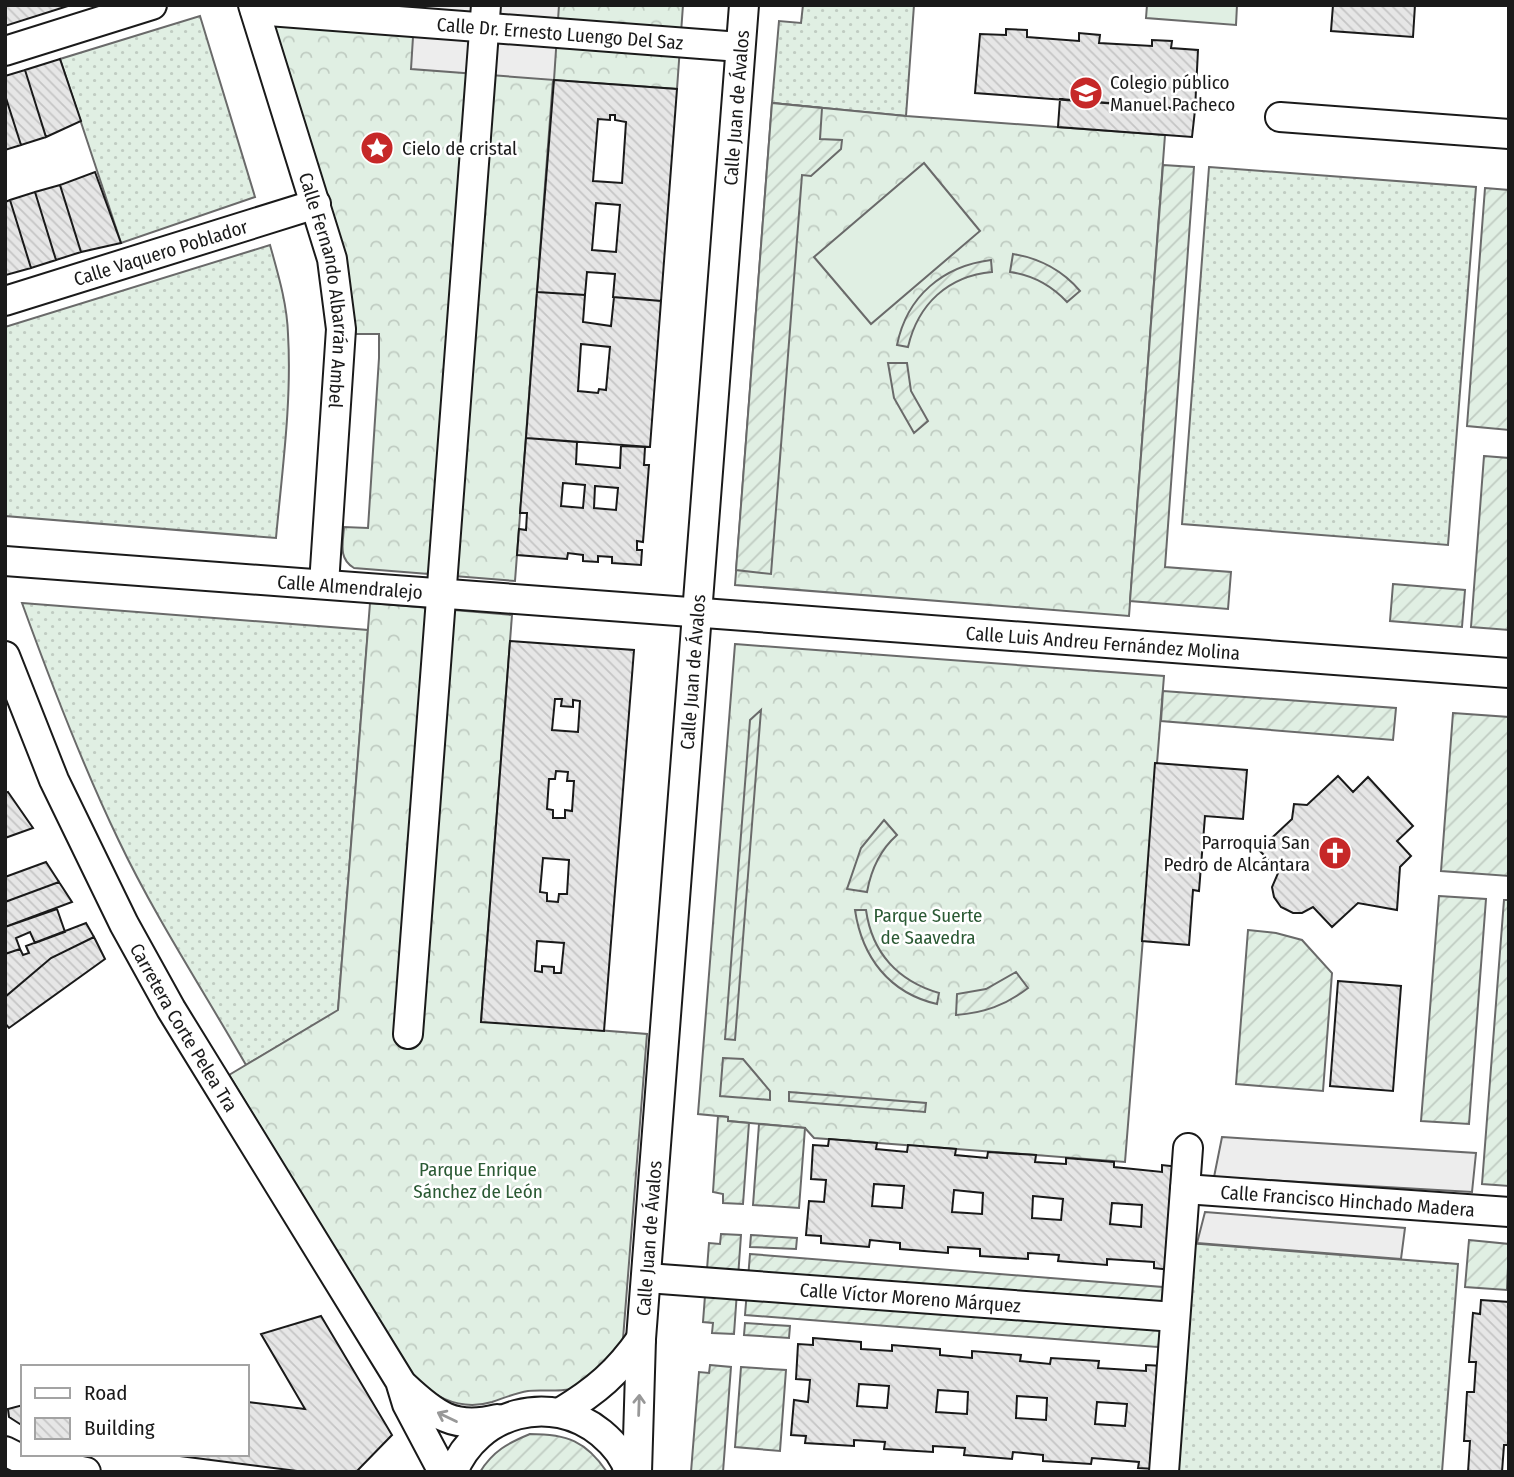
<svg xmlns="http://www.w3.org/2000/svg" width="1514" height="1477" font-family="'Fira Sans Condensed',sans-serif">
<defs>
<pattern id="grass-dots" width="8" height="8" patternUnits="userSpaceOnUse" patternTransform="scale(1.75)"><rect width="8" height="8" fill="#e0efe3"/><path d="M2 2h.1M6 6h.1" fill="none" stroke="#c0ccc2" stroke-width="1.8" stroke-linecap="round"/></pattern>
<pattern id="forest-crowns" width="20" height="18" patternUnits="userSpaceOnUse" patternTransform="scale(1.75)"><rect width="20" height="18" fill="#e0efe3"/><path d="M2 6a3 3 0 1 1 6 0M12 15a3 3 0 1 1 6 0" fill="none" stroke="#c0ccc2"/></pattern>
<pattern id="garden-furrows" width="10" height="10" patternUnits="userSpaceOnUse" patternTransform="scale(1.75)"><rect width="10" height="10" fill="#e0efe3"/><path d="M-1 1l2-2M0 10L10 0M9 11l2-2" fill="none" stroke="#c0ccc2"/></pattern>
<pattern id="building-back-hatch" width="6" height="6" patternUnits="userSpaceOnUse" patternTransform="scale(1.75)"><rect width="6" height="6" fill="#e6e6e6"/><path d="M-1 5l2 2M0 0l6 6M5-1l2 2" fill="none" stroke="#c5c5c5"/></pattern>
</defs>
<rect width="100%" height="100%" fill="#fff"/>
<path fill="url(#grass-dots)" stroke="#6a6a6a" stroke-width="2" d="M803 5H914L906 116 772 103 779 21 801 23Z
M200 16 255 197 121 243 60 59Z
M1209 167 1476 187 1448 545 1182 524Z
M270 245C278 274 287 303 288 334 292 402 282 471 276 538L5 516V327Z
M22 603 368 630 338 1011 246 1065C203 990 155 917 118 839 81 762 51 683 22 603Z
M1188 1243 1458 1264 1442 1472H1171Z"/>
<path fill="url(#forest-crowns)" stroke="#6a6a6a" stroke-width="2" d="M267 5H683L677 89 553 80 515 581 354 568C338 559 343 543 344 527L368 528 379 358V334H356L347 267Z
M772 103 906 116 1165 135 1129 616 735 585Z
M370 603 512 615 481 1021 647 1034 623 1339 620 1347C607 1359 595 1375 580 1385 566 1394 544 1389 528 1391 515 1393 504 1398 492 1402 458 1412 427 1395 408 1368L229 1075 338 1010Z
M735 644 1164 676 1125 1162 814 1138 805 1128 728 1121V1117L698 1114Z"/>
<path fill="url(#garden-furrows)" stroke="#6a6a6a" stroke-width="2" d="M772 103 822 108 820 139 842 140 841 149 811 176 802 175 771 574 736 570Z
M1163 165 1194 167 1165 567 1231 572 1228 609 1130 601Z
M1485 188 1509 190V430L1467 426Z
M1013 254C1039 258 1063 271 1080 291L1067 302C1052 286 1032 275 1010 272Z
M991 260 992 272C948 276 918 304 908 347L897 345C907 296 943 266 991 260Z
M888 363H907L911 391 928 421 914 433 894 398Z
M1484 456 1509 458V630L1471 627Z
M1393 584 1465 590 1462 627 1390 621Z
M1163 691 1396 708 1393 740 1161 721Z
M761 710 735 1040 725 1039 750 720Z
M1453 713 1509 717V876L1441 871Z
M884 820 897 835C880 850 871 870 867 892L847 889 861 848Z
M1439 896 1486 899 1469 1124 1421 1121Z
M1504 900H1509V1186L1482 1184Z
M855 910H866C872 953 898 981 939 993L937 1004C889 993 862 957 855 910Z
M1248 930 1276 933 1302 940 1332 973 1323 1091 1236 1084Z
M1016 972 1028 988C1006 1005 984 1013 956 1015L957 994 986 989Z
M723 1058 743 1059 770 1091V1100L720 1096Z
M789 1092 926 1103 925 1112 789 1101Z
M718 1116 728 1117V1121L749 1123 743 1204 723 1203V1194L713 1192Z
M759 1124 805 1128 799 1208 753 1205Z
M721 1234 741 1235 734 1334 712 1333 713 1323 703 1322 709 1243 720 1244Z
M751 1235 797 1238 796 1249 750 1247Z
M1469 1240 1509 1244 1507 1290 1465 1287Z
M750 1254 1175 1288 1170 1348 745 1315Z
M745 1323 790 1326 789 1338 744 1335Z
M710 1365 731 1367 723 1472H691L699 1372 709 1373Z
M741 1367 786 1370 780 1451 735 1447Z
M530 1434C567 1434 586 1441 607 1472H480C493 1451 508 1443 530 1434Z"/>
<path fill="#e0efe3" stroke="#6a6a6a" stroke-width="2" d="M1147 5H1237L1236 25 1146 18Z
M924 163 980 231 871 324 814 257Z"/>
<path fill="#ededed" stroke="#6a6a6a" stroke-width="2" d="M415 5H559L554 80 411 69Z
M1222 1137 1476 1153 1472 1192 1214 1177Z
M1205 1212 1405 1228 1401 1259 1197 1243Z"/>
<path fill="url(#building-back-hatch)" stroke="#1a1a1a" stroke-width="2" fill-rule="evenodd" d="M5 5H71L5 26Z
M1333 5H1415L1413 37 1331 31Z
M1006 29 1027 30V37L1079 41V33L1100 35 1099 43 1152 46V40L1172 41 1171 48 1198 50 1195 110 975 93 980 34 1006 35Z
M60 59 81 121 46 137 25 70Z
M25 70 46 137 21 145 5 95V76Z
M554 80 677 89 661 301 613 297 615 274 587 272 585 295 537 292ZM610 115H615V120L626 122 622 183 593 181 598 119 610 120ZM596 203 620 205 616 252 592 250Z
M5 95 21 145 5 150Z
M1060 99 1195 110 1192 137 1058 127Z
M95 172 121 243 81 252 60 185Z
M60 185 81 252 56 260 35 192Z
M35 192 56 260 31 268 10 200Z
M10 200 31 268 6 275 5 202Z
M537 292 585 295 583 322 611 326 614 297 661 301 650 447 526 438ZM581 344 610 347 606 390 599 389 598 393 578 391Z
M526 438 577 442 576 464 620 468 621 446 645 447 644 465H649L643 542 637 541V550H642L641 565 612 563V557L598 556V562L583 561V555L568 553 567 559 517 555 519 529 526 530 527 513H520ZM563 483 585 485 583 508 561 506ZM595 486 618 488 616 510 594 508Z
M510 641 634 650 604 1031 481 1022ZM555 699H562L561 706 573 707V700L580 701 578 732 552 730ZM556 771 568 772 567 781H574L572 811 565 810V818H553V810L547 809 549 779H555ZM543 858 569 860 567 894H559L558 902 547 901V893L540 892ZM537 941 564 943 561 973H554V967L542 966V972L535 971Z
M1155 763 1247 770 1243 819 1205 816 1199 891 1193 890 1189 945 1142 941Z
M1338 776 1353 792 1368 777 1413 826 1397 841 1411 856 1400 867 1397 910 1358 903 1332 927 1313 907 1302 913H1293L1281 907 1274 897 1272 887 1279 871 1259 850 1292 819 1294 804 1307 805Z
M8 792 33 828 5 838V793Z
M46 862 59 882 5 902V877Z
M59 882 72 902 5 927V902Z
M57 909 65 932 35 943 30 932 16 938 20 949 5 954V927Z
M86 923 94 937 51 958 5 997V954L20 949 23 955 29 953 26 946Z
M94 937 105 959 9 1028 5 1023V997L51 958Z
M1338 981 1401 986 1393 1091 1330 1086Z
M829 1139 877 1143 876 1149 907 1152 908 1145 956 1149 955 1155 987 1158 988 1152 1036 1155 1035 1162 1066 1164V1158L1114 1162V1167L1162 1172V1165L1179 1167 1171 1270 1154 1268V1262L1107 1259V1265L1058 1261 1059 1255 1028 1253V1259L980 1256V1249L948 1247V1253L900 1249V1243L870 1240 869 1247 821 1243V1236L806 1235 809 1201 824 1202 826 1180 811 1179 813 1145 828 1146ZM874 1184 904 1186 902 1208 872 1206ZM954 1190 983 1193 982 1214 952 1212ZM1033 1196 1063 1199 1061 1220 1032 1218ZM1112 1203 1142 1205 1141 1227 1110 1224Z
M1481 1300 1509 1302V1445H1504L1502 1472H1468L1470 1441H1464L1467 1392H1474L1476 1362H1469L1473 1313 1480 1314Z
M321 1316 392 1435 356 1472H305L164 1454H247V1402L305 1409 261 1334Z
M813 1338 861 1342V1349L892 1351V1345L940 1349V1355L972 1358V1351L1021 1355 1020 1361 1050 1364 1051 1358 1099 1361 1098 1368 1146 1371V1365L1164 1366 1156 1469 1138 1468 1139 1462 1092 1458 1091 1464 1043 1461V1455L1013 1452 1012 1459 964 1455 965 1448 933 1446V1452L884 1449 885 1442 854 1440V1446L805 1443 806 1436 791 1435 794 1400 808 1402 810 1380 796 1379 798 1344 813 1345ZM859 1384 889 1386 887 1408 857 1406ZM938 1390 968 1392 967 1414 936 1412ZM1017 1396 1047 1398 1046 1420 1016 1418ZM1097 1402 1127 1404 1125 1426 1095 1424Z
M23 1405V1426L9 1417 8 1409Z"/>
<g fill="none" stroke-linecap="round" stroke-linejoin="round">
<defs>
<g id="street">
<path id="s1" d="M253 5 332 259 341 329 324 584"/>
<path id="s2" d="M255 10 740 47"/>
<path d="M5 51 152 5"/>
<path d="M1280 117 1509 134"/>
<path id="s3" d="M5 301 316 204"/>
<path id="s4" d="M5 561 1509 673"/>
<path id="s5" d="M5 656 54 780 124 924 171 1009 400 1381 407 1404 443 1472"/>
<path d="M408 1034 486 5"/>
<path id="s6" d="M1185 1189 1509 1212"/>
<path id="s7" d="M647 1278 1175 1317"/>
<path d="M404 1386C435 1415 454 1430 497 1419"/>
<path d="M561 1412C596 1391 618 1372 641 1339"/>
<path d="M5 1451 19 1458 86 1472"/>
<path d="M453 1472C477 1412 551 1392 601 1433 613 1443 625 1457 629 1472"/>
<path id="s8" d="M637 1472 641 1339 744 5"/>
<path d="M1164 1472 1188 1148"/>
</g>
</defs>
<use href="#street" stroke="#1a1a1a" stroke-width="32"/>
<use href="#street" stroke="#fff" stroke-width="28"/>
</g>
<defs><path id="oneway-shaft" d="M-6 0H5M1.5-3L5.5 0L1.5 3" fill="none" stroke-width="1.6" stroke-linecap="round" stroke-linejoin="round" transform="scale(1.75)"/></defs>
<g stroke="#989898">
<use href="#oneway-shaft" transform="translate(639 1405) rotate(-88)"/>
<use href="#oneway-shaft" transform="translate(447 1417) rotate(-154)"/>
</g>
<defs>
<symbol id="school-disc" viewBox="-11 -11 22 22"><circle r="9.5" fill="#c62828" stroke="#fff"/><path d="M0-5L7-2L0 1L-7-2ZM-4 1L0 2.5L4 1V4Q0 6-4 4Z" fill="#fff"/></symbol>
<symbol id="sight-disc" viewBox="-11 -11 22 22"><circle r="9.5" fill="#c62828" stroke="#fff"/><path d="M0-6L1.8-2.2L6-1.7L2.9 1.2L3.7 5.4L0 3.3L-3.7 5.4L-2.9 1.2L-6-1.7L-1.8-2.2Z" fill="#fff"/></symbol>
<symbol id="church-disc" viewBox="-11 -11 22 22"><circle r="9.5" fill="#c62828" stroke="#fff"/><path d="M-1.2-6h2.4v3.5h3.3v2.4h-3.3V6h-2.4V-.1h-3.3v-2.4h3.3Z" fill="#fff"/></symbol>
</defs>
<g fill-rule="evenodd">
<use href="#school-disc" x="1067" y="74" width="38" height="38"/>
<use href="#sight-disc" x="358" y="129" width="38" height="38"/>
<use href="#church-disc" x="1316" y="834" width="38" height="38"/>
</g>
<g text-anchor="middle" dominant-baseline="central" stroke-width="5" stroke-linejoin="round" paint-order="stroke">
<g font-size="19" fill="#1a1a1a" stroke="#fff">
<text stroke="none"><textPath href="#s2" startOffset="306">Calle Dr. Ernesto Luengo Del Saz</textPath></text>
<text stroke="none"><textPath href="#s8" startOffset="1368">Calle Juan de Ávalos</textPath></text>
<text stroke="none"><textPath href="#s3" startOffset="163">Calle Vaquero Poblador</textPath></text>
<text stroke="none"><textPath href="#s1" startOffset="296">Calle Fernando Albarrán Ambel</textPath></text>
<text stroke="none"><textPath href="#s4" startOffset="346">Calle Almendralejo</textPath></text>
<text stroke="none"><textPath href="#s4" startOffset="1101">Calle Luis Andreu Fernández Molina</textPath></text>
<text stroke="none"><textPath href="#s8" startOffset="802">Calle Juan de Ávalos</textPath></text>
<text stroke="none"><textPath href="#s5" startOffset="413">Carretera Corte Pelea Tra</textPath></text>
<text stroke="none"><textPath href="#s6" startOffset="163">Calle Francisco Hinchado Madera</textPath></text>
<text stroke="none"><textPath href="#s8" startOffset="234">Calle Juan de Ávalos</textPath></text>
<text stroke="none"><textPath href="#s7" startOffset="264">Calle Víctor Moreno Márquez</textPath></text>
</g>
<g font-size="19" fill="#1a1a1a" stroke="#fff" text-anchor="start">
<text x="1110" y="82">Colegio público<tspan x="1110" dy="22">Manuel Pacheco</tspan></text>
<text x="402" y="148">Cielo de cristal</text>
<text x="1310" y="842" text-anchor="end">Parroquia San<tspan x="1310" dy="22">Pedro de Alcántara</tspan></text>
</g>
<g font-size="19" fill="#2b5a34" stroke="#fff">
<text x="928" y="915">Parque Suerte<tspan x="928" dy="22">de Saavedra</tspan></text>
<text x="478" y="1169">Parque Enrique<tspan x="478" dy="22">Sánchez de León</tspan></text>
</g>
</g>
<rect width="1514" height="1477" fill="none" stroke="#1a1a1a" stroke-width="14"/>
<rect x="21" y="1365" width="228" height="91" fill="#ffffff" stroke="#a3a3a3" stroke-width="2"/>
<rect x="35" y="1388" width="35" height="10" fill="#ffffff" stroke="#a3a3a3" stroke-width="2"/>
<text x="84" y="1400" font-size="21" fill="#1a1a1a">Road</text>
<rect x="35" y="1418" width="35" height="21" fill="url(#building-back-hatch)" stroke="#a3a3a3" stroke-width="2"/>
<text x="84" y="1435" font-size="21" fill="#1a1a1a">Building</text>
</svg>
